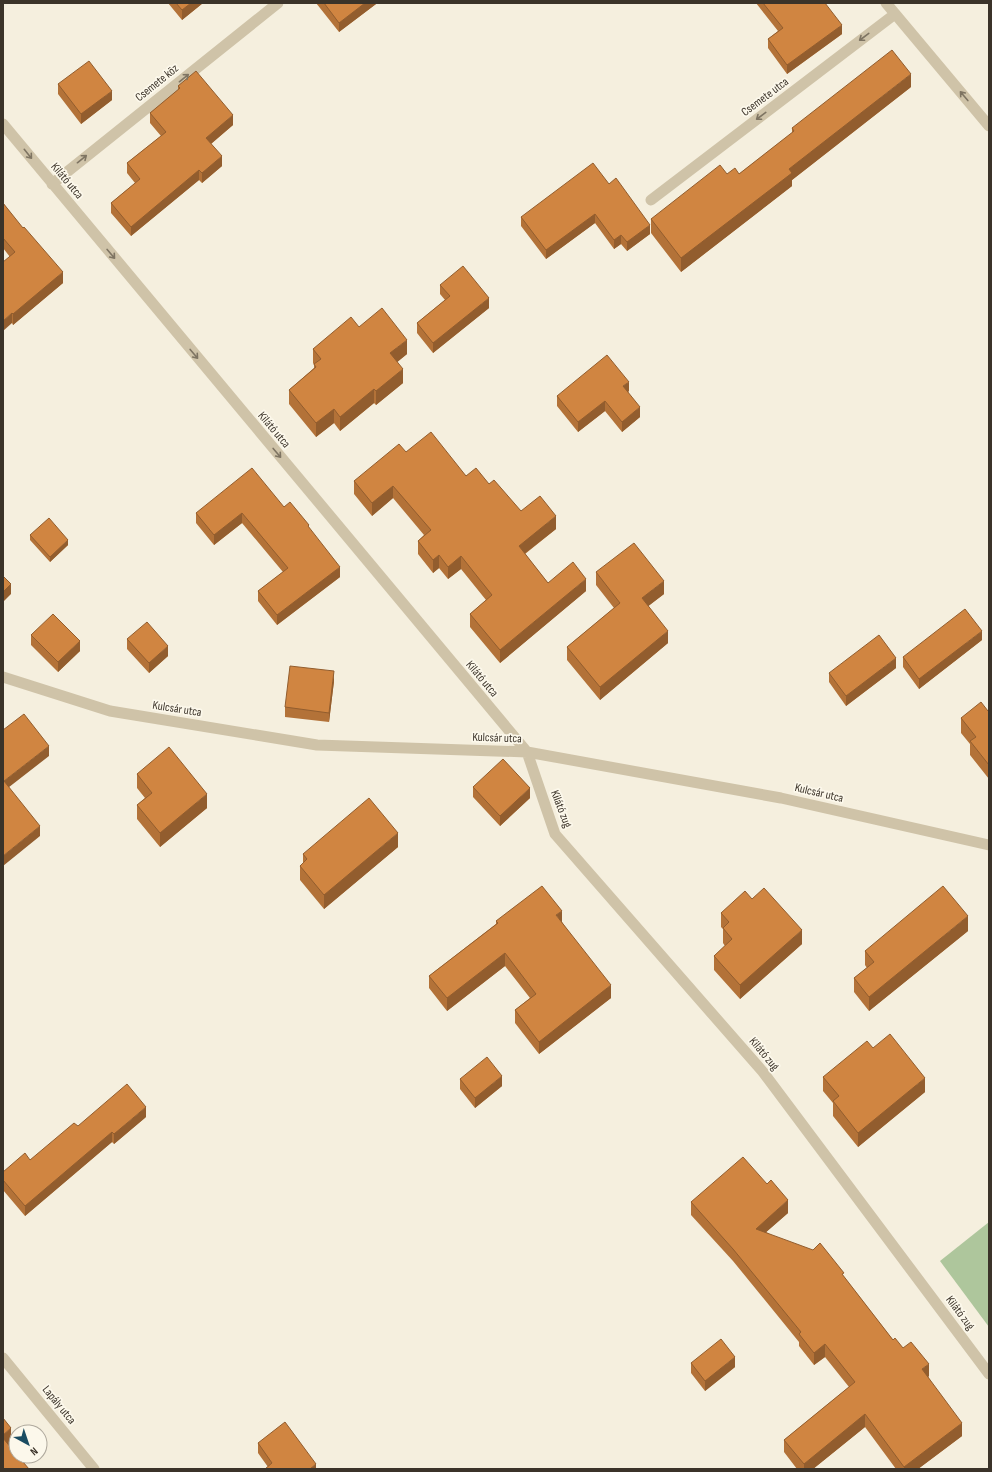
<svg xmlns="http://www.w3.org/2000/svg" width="992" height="1472" font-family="'Sofia Sans Condensed',sans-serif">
<rect width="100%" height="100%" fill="#f5efde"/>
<path fill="#aec69c" d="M989 1222V1327L940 1261Z"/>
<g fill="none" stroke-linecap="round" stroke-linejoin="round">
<path stroke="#cfc3a8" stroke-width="11" d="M886 3 989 126
M3 124 527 752 555 834 763 1072 989 1374
M52 184 278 3
M651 200 895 14
M3 677 110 711 317 745 527 752 781 798 989 845
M3 1358 94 1469"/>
</g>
<path fill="#b37238" d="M168 3H203L182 20Z
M316 3H376V4L339 32Z
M756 3H825L842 34 787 74 768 48V39L778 31Z
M58 84 112 100 81 124 58 94Z
M178 86 233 125 211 144 222 166 202 183 199 180 131 236 111 213V203L135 183 127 173V163L161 136 150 123V113L178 90Z
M911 87 792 180V186L681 272 651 233V219L727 174H739L792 133V128Z
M609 184 650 234 627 251 621 244 614 249 595 223 546 259 521 226V217Z
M3 203 63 283 13 325 12 323 10 257 3 248Z
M440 285 489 308 433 353 417 333V323L445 300 440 294Z
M359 327 407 354 397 362 403 383 376 405 374 403 340 431 334 423 316 437 289 404V390L314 368V365L313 363V349Z
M629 391 628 392 640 417 622 432 605 411 578 432 557 406V396Z
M406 452 489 484 521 511 556 529 525 554 548 583 586 591 500 663 470 627V614L486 600 461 569 448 579 439 568 433 573 418 554V541L424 535 393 498 372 516 354 494V481Z
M284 507 309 528 340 577 277 625 258 601V591L283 572 242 523 214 545 196 523V513Z
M30 535 68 545 50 562 30 540Z
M596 572 664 594 648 606 668 643 600 700 567 660V647L614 608 596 585Z
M31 635 80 651 58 672 31 645Z
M127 639 168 656 149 673 127 649Z
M982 640 919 689 903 667V657Z
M896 668 846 706 829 682V673Z
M334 681 329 722 285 717V707Z
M989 710V779L970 755V744L961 733V718Z
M137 774 207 808 160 847 137 819V805L145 798 137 788Z
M473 787 530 798 500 826 473 797Z
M398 847 324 909 300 880V866L303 863V854Z
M752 899 802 944 740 999 714 970V956L725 946 723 943V929L721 927V913Z
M496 921 562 922 611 998 539 1054 515 1023V1010L530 998 505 966 447 1011 429 988V976L496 924Z
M968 931 869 1011 854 992V978L867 968 865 965V951Z
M873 1048 925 1092 858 1147 833 1116V1103L823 1091V1077Z
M460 1079 502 1086 475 1108 460 1089Z
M146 1117 114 1144 112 1142 25 1216 3 1190V1172L30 1160Z
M691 1202 788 1213 766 1232 844 1277 893 1340 903 1348 929 1376 928 1377 962 1436 918 1469H896L865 1427 813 1469H797L784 1452V1440L849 1387 825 1357 814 1365 799 1346V1342L733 1261 691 1215Z
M691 1363 735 1367 705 1391 691 1373Z
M258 1443 316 1469 268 1467 258 1453Z"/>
<path fill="#925d2e" d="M191 3H203L182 20V10Z
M365 3H376V4L339 32V23Z
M842 25V34L787 74V65Z
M911 74V87L792 180V186L681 272V258L789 169Z
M112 91V100L81 124V114Z
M233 115V125L206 148V138Z
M222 156V166L202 183V173Z
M199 170V180L131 236V227Z
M595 214V223L546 259V250Z
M650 225V234L627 251V242Z
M621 235V244L614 249V240Z
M63 272V283L13 325V314Z
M489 298V308L433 353V343Z
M12 313V323L3 331V321Z
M407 340V354L390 368V353Z
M403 369V383L376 405V391Z
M629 382V391L623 396V386Z
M374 389V403L340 431V417Z
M605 401V411L578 432V422Z
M640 407V417L622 432V422Z
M334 409V423L316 437V423Z
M393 486V498L372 516V503Z
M242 513V523L214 545V535Z
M556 516V529L519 558V546Z
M68 540V545L50 562V557Z
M439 555V568L433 573V560Z
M461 556V569L448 579V567Z
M340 567V577L277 625V615Z
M586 579V591L500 663V650Z
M664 581V594L642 611V598Z
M11 584V594L3 602V592Z
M668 631V643L600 700V687Z
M982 631V640L919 689V679Z
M80 641V651L58 672V662Z
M168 646V656L149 673V663Z
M896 658V668L846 706V696Z
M334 671V681L329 722V713Z
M49 746V756L4 791V781Z
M530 788V798L500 826V816Z
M207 794V808L160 847V833Z
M40 826V836L3 866V856Z
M398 833V847L324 909V895Z
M562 911V923L556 915Z
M968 916V931L869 1011V997Z
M802 930V944L740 999V985Z
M505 953V966L447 1011V998Z
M611 985V998L539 1054V1042Z
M502 1076V1086L475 1108V1098Z
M925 1078V1092L858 1147V1133Z
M146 1107V1117L114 1144V1134Z
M112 1132V1142L25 1216V1206Z
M788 1200V1213L756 1241V1229Z
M825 1344V1357L814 1365V1353Z
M735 1357V1367L705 1391V1381Z
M929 1364V1376L922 1382V1369Z
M865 1414V1427L813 1469H804V1464Z
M962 1423V1436L918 1469H904V1467Z
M11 1428V1447L3 1454V1435Z
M316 1464V1469H310Z"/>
<path fill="#d08541" stroke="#925d2e" d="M176 3H191L182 10Z
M324 3H365L339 23Z
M763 3H825L842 25 787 65 768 39 783 28Z
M892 50 911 74 789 169 792 173 681 258 651 219 720 165 727 174 735 168 739 174 794 131 792 128Z
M89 61 112 91 81 114 58 84Z
M196 71 233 115 206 138 222 156 202 173 199 170 131 227 111 203 140 179 127 163 166 132 150 113 180 88 178 86Z
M593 163 609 184 616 178 650 225 627 242 621 235 614 240 595 214 546 250 521 217Z
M3 203 23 228 24 227 63 272 13 314 12 313 3 321V262L15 252 3 238Z
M463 266 489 298 433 343 417 323 450 296 440 285Z
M382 308 407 340 390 353 403 369 376 391 374 389 340 417 334 409 316 423 289 390 316 367 314 364 321 359 313 349 351 317 359 327Z
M607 355 629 382 623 386 640 407 622 422 605 401 578 422 557 396Z
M431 432 466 476 476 468 489 484 494 480 521 511 540 496 556 516 519 546 548 583 573 562 586 579 500 650 470 614 492 595 461 556 448 567 439 555 433 560 418 541 431 530 393 486 372 503 354 481 399 444 406 452Z
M252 468 284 507 290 502 309 525 308 526 340 567 277 615 258 591 288 568 242 513 214 535 196 513Z
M49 518 68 540 50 557 30 535Z
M634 543 664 581 642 598 668 631 600 687 567 647 620 603 596 572Z
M3 576 11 584 3 592Z
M965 609 982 631 919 679 903 657Z
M53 614 80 641 58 662 31 635Z
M147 622 168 646 149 663 127 639Z
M879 635 896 658 846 696 829 673Z
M290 666 334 671 329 713 285 707Z
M981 702 988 711 989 710V765L970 741 976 737 961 718Z
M24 714 49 746 4 781 40 826 3 856V730Z
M169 747 207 794 160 833 137 805 152 793 137 774Z
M503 759 530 788 500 816 473 787Z
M369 798 398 833 324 895 300 866 307 859 303 854Z
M542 886 562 911 556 915 611 985 539 1042 515 1010 536 994 505 953 447 998 429 976 498 923 496 921Z
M943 886 968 916 869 997 854 978 874 962 865 951Z
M764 888 802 930 740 985 714 956 732 939 723 928 729 922 721 913 745 891 752 899Z
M890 1034 925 1078 858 1133 833 1101 839 1096 823 1077 867 1041 873 1048Z
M487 1057 502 1076 475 1098 460 1079Z
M127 1084 146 1107 114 1134 112 1132 25 1206 3 1180V1172L25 1153 30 1160 74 1123 78 1126Z
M743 1157 767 1184 771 1180 788 1200 756 1229 813 1250 820 1243 844 1273 842 1274 893 1340 895 1338 903 1348 911 1342 929 1364 922 1369 962 1423 904 1467 865 1414 804 1464 784 1440 855 1382 825 1344 814 1353 799 1334 801 1332 733 1249 691 1202Z
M721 1339 735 1357 705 1381 691 1363Z
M3 1418 11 1428 3 1435Z
M285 1422 316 1464 310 1469H265L272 1463 258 1443Z
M3 1438 16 1454V1456H18L29 1469H3Z"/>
<defs><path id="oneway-shaft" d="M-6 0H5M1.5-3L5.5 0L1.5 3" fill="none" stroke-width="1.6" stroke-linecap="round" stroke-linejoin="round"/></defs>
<g stroke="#7e7462">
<use href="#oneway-shaft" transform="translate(864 37) rotate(143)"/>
<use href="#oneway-shaft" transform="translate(184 78) rotate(-39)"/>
<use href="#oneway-shaft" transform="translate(964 96) rotate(-130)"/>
<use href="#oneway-shaft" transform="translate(761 116) rotate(143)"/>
<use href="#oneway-shaft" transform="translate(28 154) rotate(51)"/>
<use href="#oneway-shaft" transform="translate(82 159) rotate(-39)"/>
<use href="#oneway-shaft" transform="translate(111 254) rotate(50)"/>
<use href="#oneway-shaft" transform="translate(194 354) rotate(50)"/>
<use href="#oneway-shaft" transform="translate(277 453) rotate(50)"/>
</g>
<g text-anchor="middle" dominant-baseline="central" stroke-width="3.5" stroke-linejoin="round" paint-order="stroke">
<g font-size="12" fill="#3b3329" stroke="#fcf8eb">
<text transform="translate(157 83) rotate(-39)">Csemete köz</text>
<text transform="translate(765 97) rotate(-37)">Csemete utca</text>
<text transform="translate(67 181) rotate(50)">Kilátó utca</text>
<text transform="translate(274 430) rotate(50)">Kilátó utca</text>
<text transform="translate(482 679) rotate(50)">Kilátó utca</text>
<text transform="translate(177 709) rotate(9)">Kulcsár utca</text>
<text transform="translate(497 738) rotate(2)">Kulcsár utca</text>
<text transform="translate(819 793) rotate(13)">Kulcsár utca</text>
<text transform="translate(561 809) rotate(69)">Kilátó zug</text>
<text transform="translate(764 1054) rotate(50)">Kilátó zug</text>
<text transform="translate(960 1313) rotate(53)">Kilátó zug</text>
<text transform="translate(59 1405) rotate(51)">Lapály utca</text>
</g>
</g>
<rect width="992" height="1472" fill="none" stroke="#3b3329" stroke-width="8"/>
<g transform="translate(28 1444) rotate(140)"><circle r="19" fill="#fcf8eb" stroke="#afa99d"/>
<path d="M0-3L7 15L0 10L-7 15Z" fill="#1a4c61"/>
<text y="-6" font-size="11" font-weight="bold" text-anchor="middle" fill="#3b3329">N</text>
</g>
</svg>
